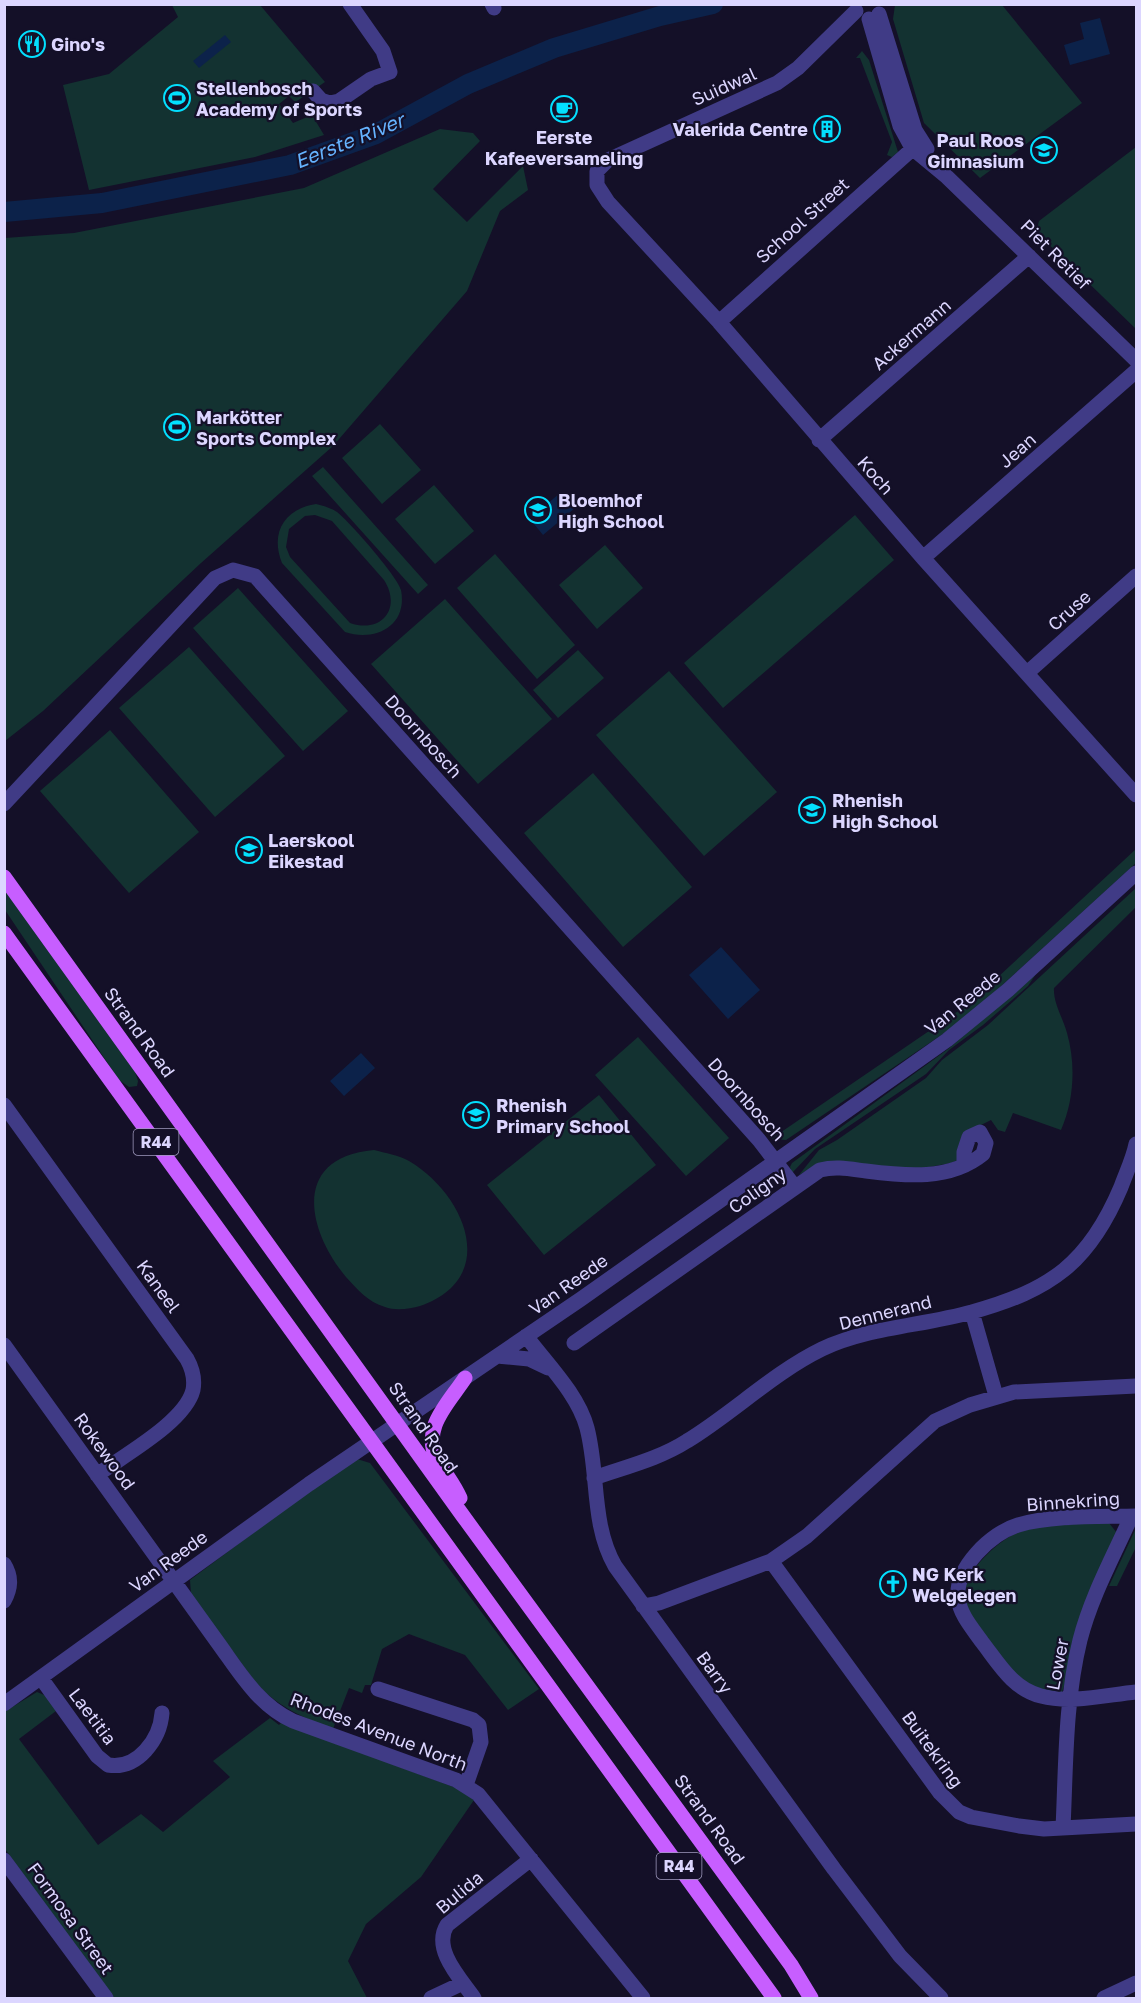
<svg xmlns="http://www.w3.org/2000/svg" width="1141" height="2003" font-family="'Golos Text',sans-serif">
<rect width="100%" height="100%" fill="#141028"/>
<path fill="#133231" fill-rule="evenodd" d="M172 5H260L325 82 297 101H294L289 96 279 104 293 123 312 115 324 135 255 157 89 190 63 85 109 74 178 17Z
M895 5H1002L1082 103 980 178 924 123 893 19Z
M862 51 869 60 898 152 892 157 887 155 892 142 860 58H856Z
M440 129 473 133 480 141 433 189 467 222 523 166 528 190 500 211 467 291 333 446 201 563 43 711 5 741V238L74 233 304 188Z
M1136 147V329L1036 232 1039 221Z
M380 424 421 470 382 504 342 458Z
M323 467 428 585 418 594 312 476Z
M434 485 474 531 435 564 395 519Z
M316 504C324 506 331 508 337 512 349 521 398 577 401 590 408 626 375 642 345 632L282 563C270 533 284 509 316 504ZM315 515 332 521 384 580C402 608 382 634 350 623L290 557 286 547 289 529 305 516Z
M855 515 894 560 723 708 684 663Z
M605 545 643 588 597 629 559 585Z
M495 554 575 645 537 679 457 588Z
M238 588 348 711 303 751 193 628Z
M445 599 552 719 478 784 371 664Z
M189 647 285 756 215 817 119 708Z
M578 650 604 678 558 718 533 690Z
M669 671 777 792 704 856 596 735Z
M110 730 199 832 129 893 40 791Z
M593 773 692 887 623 947 524 833Z
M1136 849V863L965 1019 786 1140 771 1139 970 1003Z
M5 888 134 1069 138 1081 137 1086 129 1087 119 1080 5 910Z
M1136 888V907L1054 988C1053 1003 1063 1018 1067 1033 1076 1064 1074 1101 1061 1130L1013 1113 1005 1132 998 1130 991 1120 979 1126 958 1160 951 1163 918 1169 818 1164 799 1175 819 1150 837 1140 926 1078 942 1060 988 1025Z
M1036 974 1028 986 983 1025 949 1050 926 1074 815 1149 792 1173 790 1167 792 1163 948 1049Z
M638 1037 729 1138 686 1176 595 1075Z
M599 1095 656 1165 544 1255 487 1185Z
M374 1150C385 1153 399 1155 409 1161 465 1194 501 1278 420 1306 410 1309 395 1311 385 1307 368 1302 357 1289 346 1277 306 1229 292 1157 374 1150Z
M357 1459 370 1463 539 1689 508 1710 465 1655 409 1634 382 1649 371 1685H365L362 1693 349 1688 333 1729C302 1717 275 1706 253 1679L191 1594 190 1580 332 1474Z
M1109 1523 1117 1533 1062 1692 1058 1694 1021 1683 967 1611 965 1580C1014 1517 1035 1526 1109 1523Z
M1136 1528V1547L1117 1586H1109Z
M37 1692 49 1697 56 1711 19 1739 98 1845 141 1814 163 1832 230 1777 213 1761 270 1718 279 1725 281 1723 459 1789 474 1800 421 1877 366 1924 348 1961 367 1998H114L5 1849 4 1712Z"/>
<path fill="#0c224a" d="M1100 18 1110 54 1070 65 1064 45 1084 39 1080 23Z
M225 35 231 42 199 68 193 61Z
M561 492 575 508 543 535 530 519Z
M721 947 760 990 728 1019 689 975Z
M361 1053 375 1068 344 1096 330 1081Z"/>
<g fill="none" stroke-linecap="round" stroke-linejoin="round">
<path stroke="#0c224a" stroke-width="20" d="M4 212 102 203 290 165 376 134 468 84 554 48 660 16 713 4"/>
<path stroke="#403b86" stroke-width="15" d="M492 4 494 8
M856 11 798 68 777 83 608 160 597 171V185L608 202 719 322 923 558 1136 795
M879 14 915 130 927 149
M869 19 900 126 912 148 947 177 1136 360
M313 91 321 100 330 103 339 101 371 79 390 72 383 51 350 4
M719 322 918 144
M819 440 1029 256
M923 558 1136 371
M1027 673 1136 576
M4 804 215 578 233 570 255 576 759 1140 795 1187
M4 1105 187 1359C192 1368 195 1379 193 1390 185 1422 124 1455 97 1475
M972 1312 996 1396
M526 1336C547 1364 578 1394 587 1428 599 1474 591 1524 615 1566L834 1869 900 1956 941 1998
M574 1343 820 1170C836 1166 850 1169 866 1171 905 1176 950 1181 983 1154L986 1143 980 1132 969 1137 964 1152V1165
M4 1345 221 1647C241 1675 260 1706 293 1721L456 1780 478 1794 643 1998
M497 1356 529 1359 548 1368
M594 1478C625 1467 659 1459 687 1441 733 1413 773 1373 822 1349 869 1327 922 1326 972 1312 1051 1290 1089 1263 1121 1187 1126 1173 1133 1159 1136 1144
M1136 1516C1101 1517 1052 1515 1018 1525 991 1533 955 1568 958 1598 960 1615 973 1629 982 1642 999 1664 1013 1689 1041 1696 1071 1704 1106 1695 1136 1692
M771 1561 940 1793 959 1812 971 1817 1019 1826 1044 1829 1136 1824
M4 1564C12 1577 11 1588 4 1601
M643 1606 659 1603 771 1561 807 1536 935 1421 970 1405 1014 1392 1136 1386
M41 1678 97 1756 108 1765C138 1770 160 1739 162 1713
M378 1689 473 1720 479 1725 481 1742 466 1785
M4 1704 309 1484 581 1299 947 1040 1008 990 1136 873
M1063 1828C1066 1765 1065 1701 1080 1640 1091 1597 1113 1557 1131 1517
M4 1860 106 1998
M431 1998 463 1983
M474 1998C460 1978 432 1949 447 1925L531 1859
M1104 1998 1136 1983"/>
<path stroke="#c75eff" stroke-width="15" d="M4 877 463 1516 791 1965 811 1998
M4 933 774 1998
M460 1498C454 1484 445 1474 438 1461 420 1429 448 1404 465 1378"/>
</g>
<defs>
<symbol id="restaurant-ring" viewBox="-11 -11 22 22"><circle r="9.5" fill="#141028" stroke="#03dffe" stroke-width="1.5"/><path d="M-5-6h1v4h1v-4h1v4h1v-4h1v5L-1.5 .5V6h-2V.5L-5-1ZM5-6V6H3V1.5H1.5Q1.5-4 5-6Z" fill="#03dffe"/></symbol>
<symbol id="stadium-ring" viewBox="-11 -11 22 22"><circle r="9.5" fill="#141028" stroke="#03dffe" stroke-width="1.5"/><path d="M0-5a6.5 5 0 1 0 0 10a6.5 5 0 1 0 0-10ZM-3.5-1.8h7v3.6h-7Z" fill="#03dffe"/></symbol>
<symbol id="cafe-ring" viewBox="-11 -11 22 22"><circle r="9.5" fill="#141028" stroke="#03dffe" stroke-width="1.5"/><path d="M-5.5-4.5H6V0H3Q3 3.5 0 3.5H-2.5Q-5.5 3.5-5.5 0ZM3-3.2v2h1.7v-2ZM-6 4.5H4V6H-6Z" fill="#03dffe"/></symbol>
<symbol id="building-ring" viewBox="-11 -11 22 22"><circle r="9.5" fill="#141028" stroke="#03dffe" stroke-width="1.5"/><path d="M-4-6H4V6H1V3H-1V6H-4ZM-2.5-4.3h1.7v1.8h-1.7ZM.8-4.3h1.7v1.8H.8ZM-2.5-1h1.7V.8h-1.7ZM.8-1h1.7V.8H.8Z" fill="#03dffe"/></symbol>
<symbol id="school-ring" viewBox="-11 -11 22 22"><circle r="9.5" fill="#141028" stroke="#03dffe" stroke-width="1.5"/><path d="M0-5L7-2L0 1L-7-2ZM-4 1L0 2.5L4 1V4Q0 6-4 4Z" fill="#03dffe"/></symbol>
<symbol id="church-ring" viewBox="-11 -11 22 22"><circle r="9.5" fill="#141028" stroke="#03dffe" stroke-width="1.5"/><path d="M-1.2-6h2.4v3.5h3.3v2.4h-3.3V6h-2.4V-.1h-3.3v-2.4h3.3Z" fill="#03dffe"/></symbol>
</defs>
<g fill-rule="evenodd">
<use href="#restaurant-ring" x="17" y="29" width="30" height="30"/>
<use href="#stadium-ring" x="162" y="83" width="30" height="30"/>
<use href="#cafe-ring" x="549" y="94" width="30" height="30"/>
<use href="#building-ring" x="812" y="114" width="30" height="30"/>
<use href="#school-ring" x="1029" y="135" width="30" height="30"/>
<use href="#stadium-ring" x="162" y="412" width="30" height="30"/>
<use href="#school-ring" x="523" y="495" width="30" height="30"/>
<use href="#school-ring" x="797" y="795" width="30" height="30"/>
<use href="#school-ring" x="234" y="835" width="30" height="30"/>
<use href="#school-ring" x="461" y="1100" width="30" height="30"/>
<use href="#church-ring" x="878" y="1569" width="30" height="30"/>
</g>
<g text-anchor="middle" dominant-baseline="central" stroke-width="4.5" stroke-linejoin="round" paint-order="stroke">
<g fill="#141028" stroke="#a09bbe" stroke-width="1.5">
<rect x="133.5" y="1129" width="45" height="26" rx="4.5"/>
<rect x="656.5" y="1853" width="45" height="26" rx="4.5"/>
</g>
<g font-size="16" font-weight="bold" fill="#dcd6ff">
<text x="156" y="1142">R44</text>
<text x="679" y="1866">R44</text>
</g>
<g font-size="18" font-weight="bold" fill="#dcd6ff" stroke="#141028" text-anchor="start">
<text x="51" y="44">Gino's</text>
<text x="196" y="88">Stellenbosch<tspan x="196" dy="21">Academy of Sports</tspan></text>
<text x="808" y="129" text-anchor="end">Valerida Centre</text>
<text x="564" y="137" text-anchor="middle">Eerste<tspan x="564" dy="21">Kafeeversameling</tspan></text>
<text x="1024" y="140" text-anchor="end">Paul Roos<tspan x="1024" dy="21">Gimnasium</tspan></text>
<text x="196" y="417">Markötter<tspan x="196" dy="21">Sports Complex</tspan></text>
<text x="558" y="500">Bloemhof<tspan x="558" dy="21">High School</tspan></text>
<text x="832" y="800">Rhenish<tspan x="832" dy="21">High School</tspan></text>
<text x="268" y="840">Laerskool<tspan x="268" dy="21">Eikestad</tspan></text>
<text x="496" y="1105">Rhenish<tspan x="496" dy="21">Primary School</tspan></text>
<text x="912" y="1574">NG Kerk<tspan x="912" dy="21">Welgelegen</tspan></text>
</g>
<g font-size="18" fill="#dcd6ff" stroke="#141028">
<text transform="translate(724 86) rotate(-24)">Suidwal</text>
<text transform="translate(802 220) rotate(-42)">School Street</text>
<text transform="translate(1056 254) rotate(45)">Piet Retief</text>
<text transform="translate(911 334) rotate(-41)">Ackermann</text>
<text transform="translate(1017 450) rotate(-41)">Jean</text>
<text transform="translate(876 475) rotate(49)">Koch</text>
<text transform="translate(1069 610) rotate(-42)">Cruse</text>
<text transform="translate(424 736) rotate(48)">Doornbosch</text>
<text transform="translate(962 1002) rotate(-39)">Van Reede</text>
<text transform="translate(140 1032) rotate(54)">Strand Road</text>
<text transform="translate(747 1099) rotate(48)">Doornbosch</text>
<text transform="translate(757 1190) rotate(-35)">Coligny</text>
<text transform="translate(568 1284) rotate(-35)">Van Reede</text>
<text transform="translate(159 1286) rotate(54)">Kaneel</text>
<text transform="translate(885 1312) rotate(-14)">Dennerand</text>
<text transform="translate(424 1427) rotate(55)">Strand Road</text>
<text transform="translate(105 1451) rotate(54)">Rokewood</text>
<text transform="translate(1073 1501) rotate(-4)">Binnekring</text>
<text transform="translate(168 1561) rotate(-36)">Van Reede</text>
<text transform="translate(1057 1664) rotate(-79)">Lower</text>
<text transform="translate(715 1672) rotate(54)">Barry</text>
<text transform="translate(93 1716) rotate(53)">Laetitia</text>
<text transform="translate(379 1731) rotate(21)">Rhodes Avenue North</text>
<text transform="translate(933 1749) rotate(54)">Buitekring</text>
<text transform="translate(710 1819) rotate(54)">Strand Road</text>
<text transform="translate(459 1892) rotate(-40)">Bulida</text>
<text transform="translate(71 1918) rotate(54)">Formosa Street</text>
</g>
<g font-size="20" font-style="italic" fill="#65b3ff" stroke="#141028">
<text transform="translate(349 140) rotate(-22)">Eerste River</text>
</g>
</g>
<rect width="1141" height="2003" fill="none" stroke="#dcd6ff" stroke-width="12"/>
</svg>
